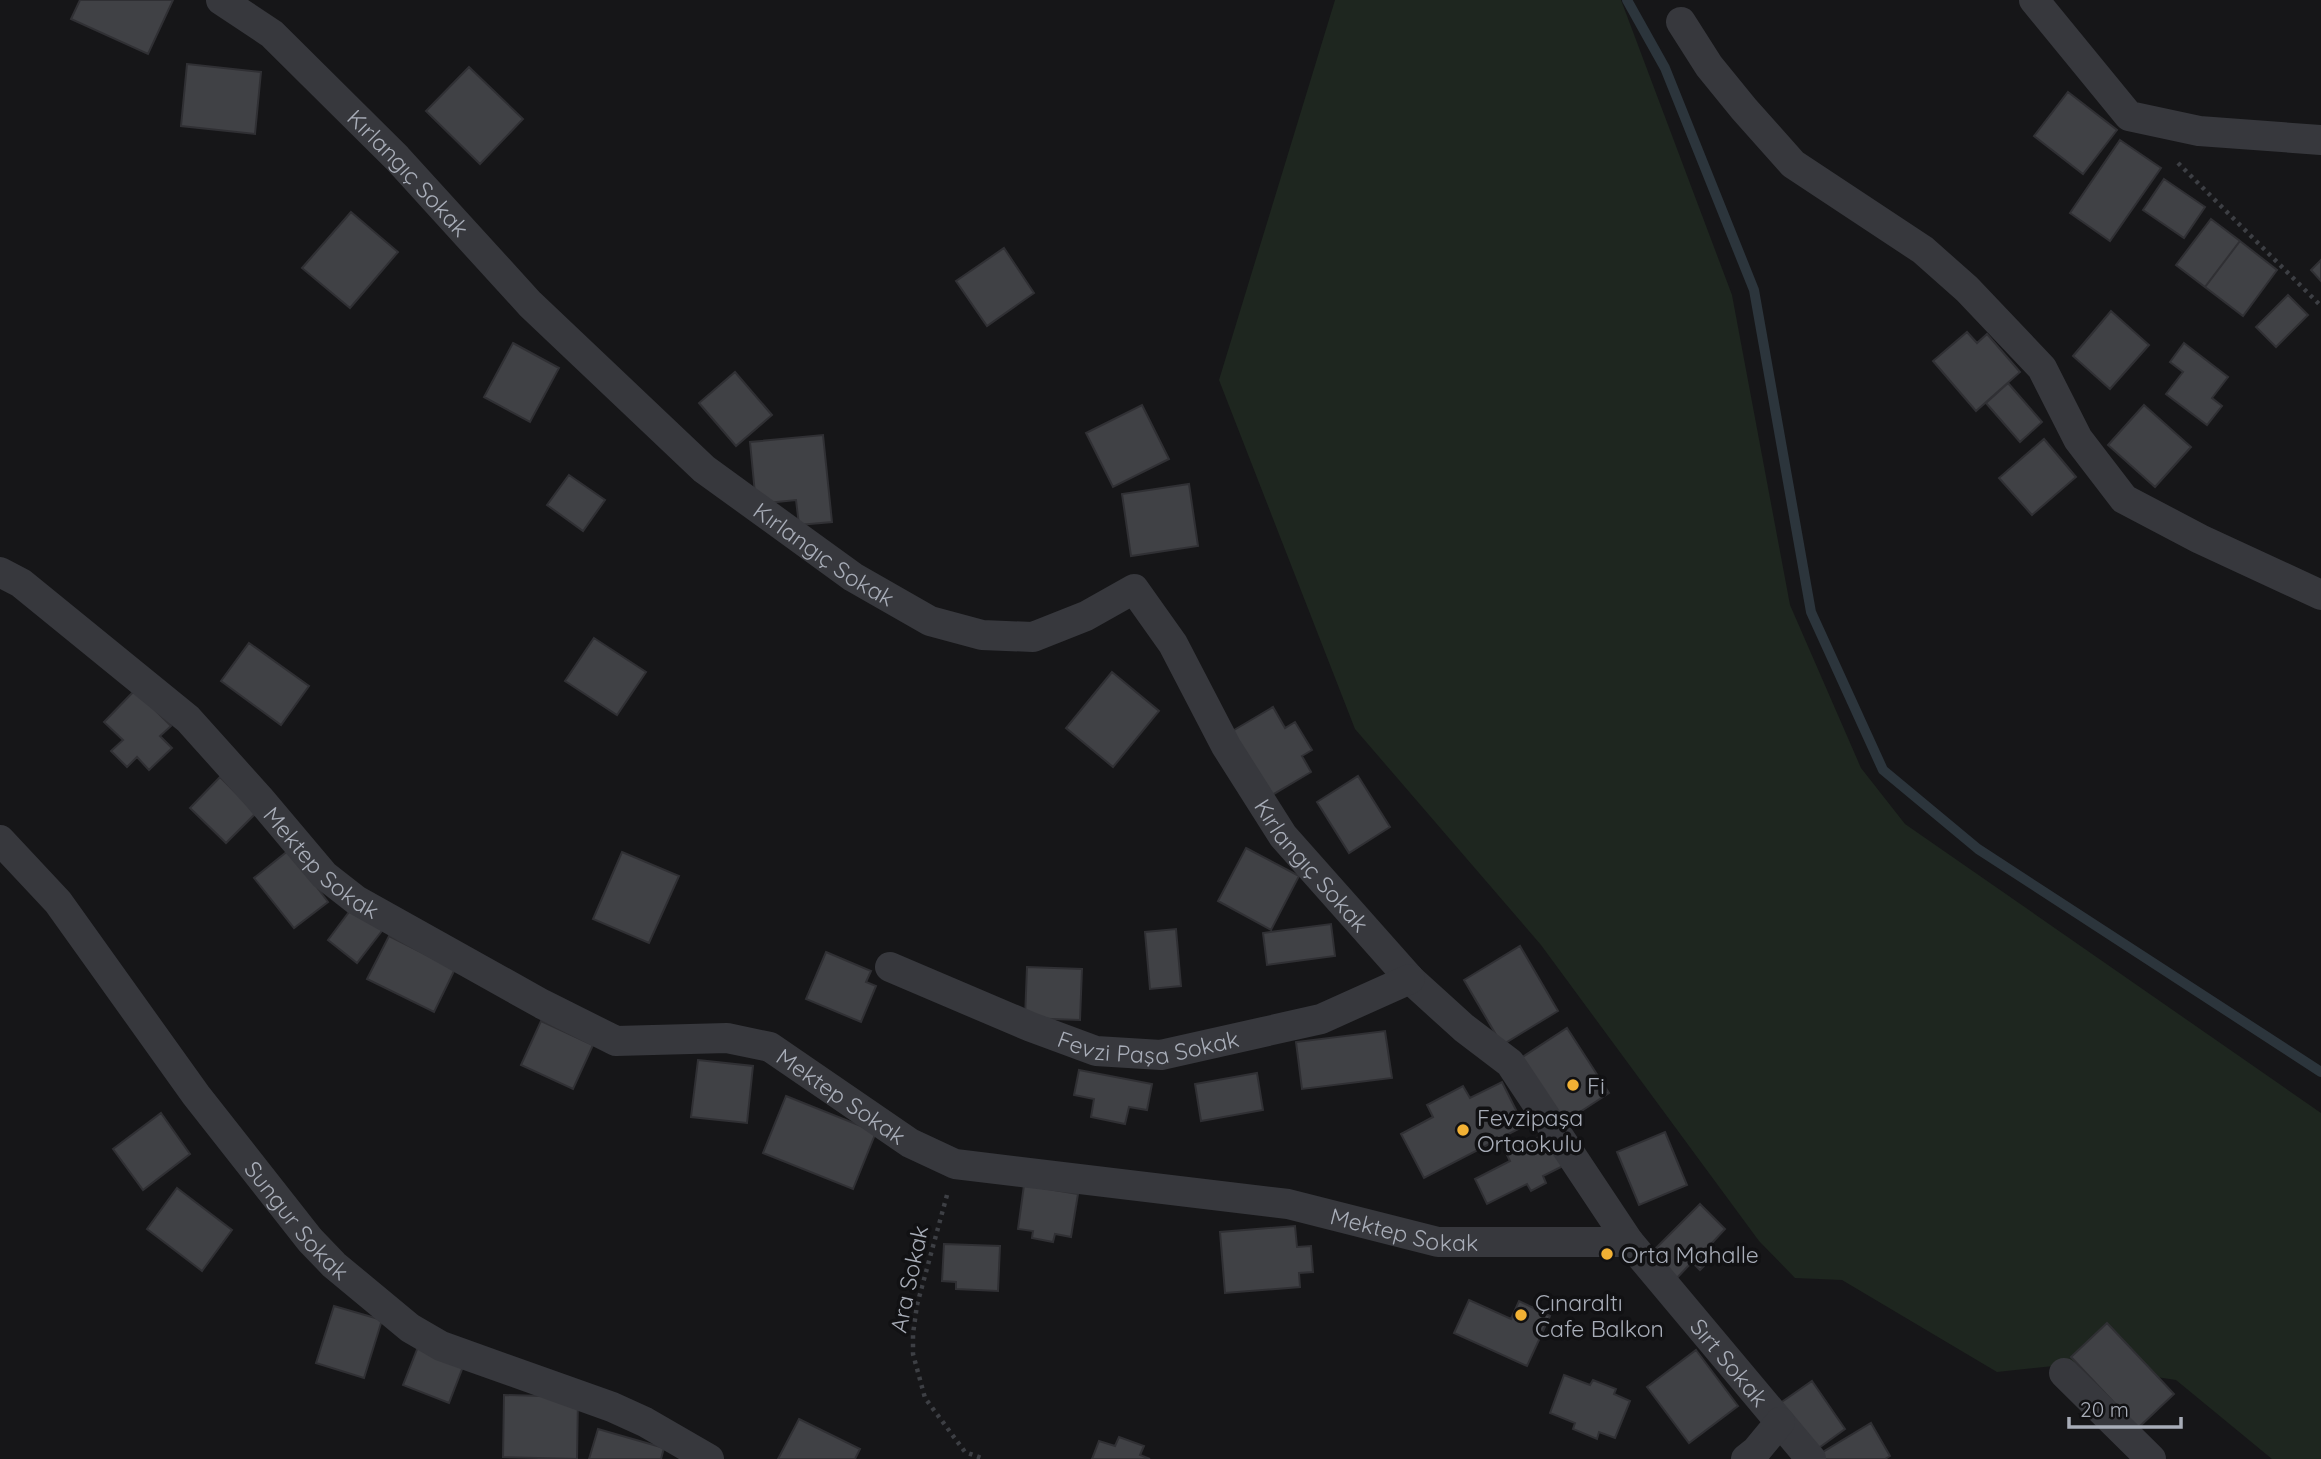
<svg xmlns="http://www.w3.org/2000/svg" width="2321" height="1459" font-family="Quicksand,sans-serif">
<rect width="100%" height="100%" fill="#161618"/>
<path fill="#1e261f" d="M1335 0H1621L1732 295 1790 605 1861 768 1905 824 2321 1113V1459H2272L2176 1380 2072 1364 1997 1372 1842 1280 1795 1278 1759 1241 1541 945 1355 729 1219 380Z"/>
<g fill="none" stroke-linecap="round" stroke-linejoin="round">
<path stroke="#2c353c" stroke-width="10" d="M1627 0 1665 68 1754 290 1811 612 1883 770 1978 849 2321 1072"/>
</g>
<path fill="#404145" stroke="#303034" stroke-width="2" d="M80 0H173L148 54 71 19Z
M187 64 261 72 255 134 181 126Z
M469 67 523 119 480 164 426 111Z
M2068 92 2117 130 2083 174 2034 136Z
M2120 140 2161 168 2110 241 2070 213Z
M2164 179 2205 207 2184 238 2143 210Z
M351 212 398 252 350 308 302 268Z
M2211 219 2240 241 2205 287 2176 265Z
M2240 241 2277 270 2243 316 2205 287Z
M1004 248 1034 293 987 326 956 281Z
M2321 260V281L2311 270Z
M2288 295 2308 315 2276 347 2256 327Z
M2111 311 2149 345 2110 389 2073 356Z
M1967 332 1977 343 1987 334 2020 372 1976 411 1933 361Z
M513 343 559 368 530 422 484 397Z
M2184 343 2228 377 2212 398 2222 406 2207 425 2166 394 2183 372 2170 362Z
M735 372 772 415 736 446 699 403Z
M2008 383 2042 422 2020 442 1986 403Z
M1142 405 1169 459 1113 487 1086 433Z
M2144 405 2191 447 2155 487 2108 445Z
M823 435 832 522 799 525 796 500 756 504 750 442Z
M2044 439 2076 477 2032 515 1999 478Z
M569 475 605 500 583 531 547 505Z
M1189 484 1198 546 1131 556 1122 494Z
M594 638 646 672 617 715 565 681Z
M249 643 309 686 281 725 221 681Z
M1112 672 1159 711 1113 767 1066 728Z
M135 690 171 726 160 736 172 748 149 770 137 757 127 767 111 751 123 740 104 722Z
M1273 707 1285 728 1295 722 1312 750 1302 756 1311 772 1267 798 1229 733Z
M1358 776 1390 827 1349 853 1317 802Z
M220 777 256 813 226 843 190 808Z
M1246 848 1299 876 1271 930 1218 901Z
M289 850 328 902 294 928 254 878Z
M622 852 679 876 649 943 593 919Z
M355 904 385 927 357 963 328 940Z
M1331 924 1335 956 1267 965 1263 933Z
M1176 929 1181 986 1150 989 1145 932Z
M389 936 455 969 434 1012 367 979Z
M1520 946 1558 1011 1502 1045 1464 980Z
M826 952 871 971 866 982 876 986 861 1022 806 999Z
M1027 967 1082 969 1080 1020 1025 1018Z
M541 1021 593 1045 573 1089 521 1065Z
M1567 1028 1609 1093 1563 1123 1521 1058Z
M1385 1031 1392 1078 1302 1089 1296 1042Z
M698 1060 753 1066 747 1123 691 1117Z
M1079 1070 1152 1084 1147 1110 1129 1107 1125 1124 1091 1117 1094 1099 1074 1095Z
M1257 1073 1263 1110 1201 1121 1195 1084Z
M1502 1082 1524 1126 1424 1178 1401 1134 1433 1117 1427 1105 1463 1086 1470 1098Z
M786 1096 876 1132 853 1189 763 1153Z
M161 1113 190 1154 143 1190 113 1149Z
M1665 1132 1687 1185 1639 1205 1617 1152Z
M1547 1133 1563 1166 1543 1176 1546 1183 1531 1191 1527 1184 1487 1204 1475 1179 1510 1161 1506 1153Z
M1024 1185 1078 1194 1071 1237 1055 1234 1053 1242 1032 1238 1033 1231 1018 1229Z
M177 1188 232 1230 202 1271 147 1229Z
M1700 1204 1725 1229 1711 1244 1718 1252 1700 1270 1692 1262 1674 1281 1649 1255Z
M1295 1226 1297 1247 1311 1246 1313 1272 1299 1273 1300 1287 1225 1293 1220 1232Z
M944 1244 1000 1246 998 1291 956 1289V1282L942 1281Z
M1469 1300 1511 1319 1519 1301 1550 1316 1527 1366 1454 1333Z
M334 1306 382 1320 364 1378 316 1363Z
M2107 1323 2174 1394 2138 1428 2071 1357Z
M418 1347 464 1364 449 1403 403 1385Z
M1696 1350 1738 1406 1689 1443 1647 1387Z
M1564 1375 1590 1385 1593 1380 1616 1389 1614 1394 1630 1401 1615 1438 1599 1432 1597 1439 1573 1429 1575 1423 1550 1413Z
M1812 1381 1845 1429 1809 1455 1776 1406Z
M504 1395 578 1397 577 1459 503 1457Z
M799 1419 860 1449 855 1459H778Z
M1871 1423 1890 1456 1885 1459H1820L1818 1455Z
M598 1429 664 1448 661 1459H589Z
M1119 1437 1144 1446 1140 1455 1150 1459H1092L1099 1441 1115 1446Z"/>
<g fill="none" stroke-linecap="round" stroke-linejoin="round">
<path stroke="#3d3f44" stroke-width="4.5" stroke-dasharray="3.5 5" stroke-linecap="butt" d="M2178 163 2321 306
M947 1195 917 1305 913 1334V1354L925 1398 965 1452 984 1459"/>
<g stroke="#37383d" stroke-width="30">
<path id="s1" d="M221 0 272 34 397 158 530 304 704 469 853 577 930 621 982 635 1033 637 1086 616 1134 589 1173 644 1226 746 1283 836 1410 979 1464 1028 1510 1063 1629 1242 1811 1459"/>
<path d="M2034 0 2129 116 2199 131 2321 140"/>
<path d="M1681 22 1709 66 1744 109 1793 164 1923 250 1967 289 2042 368 2078 439 2124 499 2200 539 2321 595"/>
<path id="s2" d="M0 572 21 583 188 719 259 798 324 875 356 900 542 1004 616 1041 727 1038 770 1047 910 1143 955 1164 1288 1204 1438 1242H1629"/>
<path id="s3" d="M0 840 58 902 196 1095 310 1240 334 1265 410 1328 441 1346 612 1407 645 1422 709 1459"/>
<path id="s4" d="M890 967 1031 1027 1096 1051 1161 1055 1321 1019 1410 979"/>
<path d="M2064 1373 2151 1459"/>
<path d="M1746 1459 1756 1451 1780 1422"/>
</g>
</g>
<g fill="#f2b134" stroke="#111113" stroke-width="2.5">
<circle cx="1573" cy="1085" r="7"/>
<circle cx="1463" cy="1130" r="7"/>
<circle cx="1607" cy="1254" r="7"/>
<circle cx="1521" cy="1315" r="7"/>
</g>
<g text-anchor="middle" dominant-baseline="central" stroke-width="7" stroke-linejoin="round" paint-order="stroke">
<g font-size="23" fill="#a8adb8" stroke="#111113">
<text stroke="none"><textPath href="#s1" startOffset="256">Kırlangıç Sokak</textPath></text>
<text stroke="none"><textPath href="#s1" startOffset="822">Kırlangıç Sokak</textPath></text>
<text stroke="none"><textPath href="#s2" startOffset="436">Mektep Sokak</textPath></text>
<text stroke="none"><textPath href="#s1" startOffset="1494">Kırlangıç Sokak</textPath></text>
<text stroke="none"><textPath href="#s4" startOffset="275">Fevzi Paşa Sokak</textPath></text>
<text stroke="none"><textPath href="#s2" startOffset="1024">Mektep Sokak</textPath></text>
<text stroke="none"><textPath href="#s3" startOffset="483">Sungur Sokak</textPath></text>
<text stroke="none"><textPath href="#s2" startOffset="1612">Mektep Sokak</textPath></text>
<text transform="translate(909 1279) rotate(-78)">Ara Sokak</text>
<text stroke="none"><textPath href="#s1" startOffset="2147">Sırt Sokak</textPath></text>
</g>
<g font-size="23" fill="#a8adb8" stroke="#111113" text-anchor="start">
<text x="1587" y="1085">Fi</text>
<text x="1477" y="1117">Fevzipaşa<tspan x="1477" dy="26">Ortaokulu</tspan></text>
<text x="1621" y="1254">Orta Mahalle</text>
<text x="1535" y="1302">Çınaraltı<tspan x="1535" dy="26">Cafe Balkon</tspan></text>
</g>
</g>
<path d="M2069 1417v10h112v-10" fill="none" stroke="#a8adb8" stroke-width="3.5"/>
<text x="2080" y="1417" font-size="21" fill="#a8adb8" stroke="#111113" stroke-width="5" paint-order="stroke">20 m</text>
</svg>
